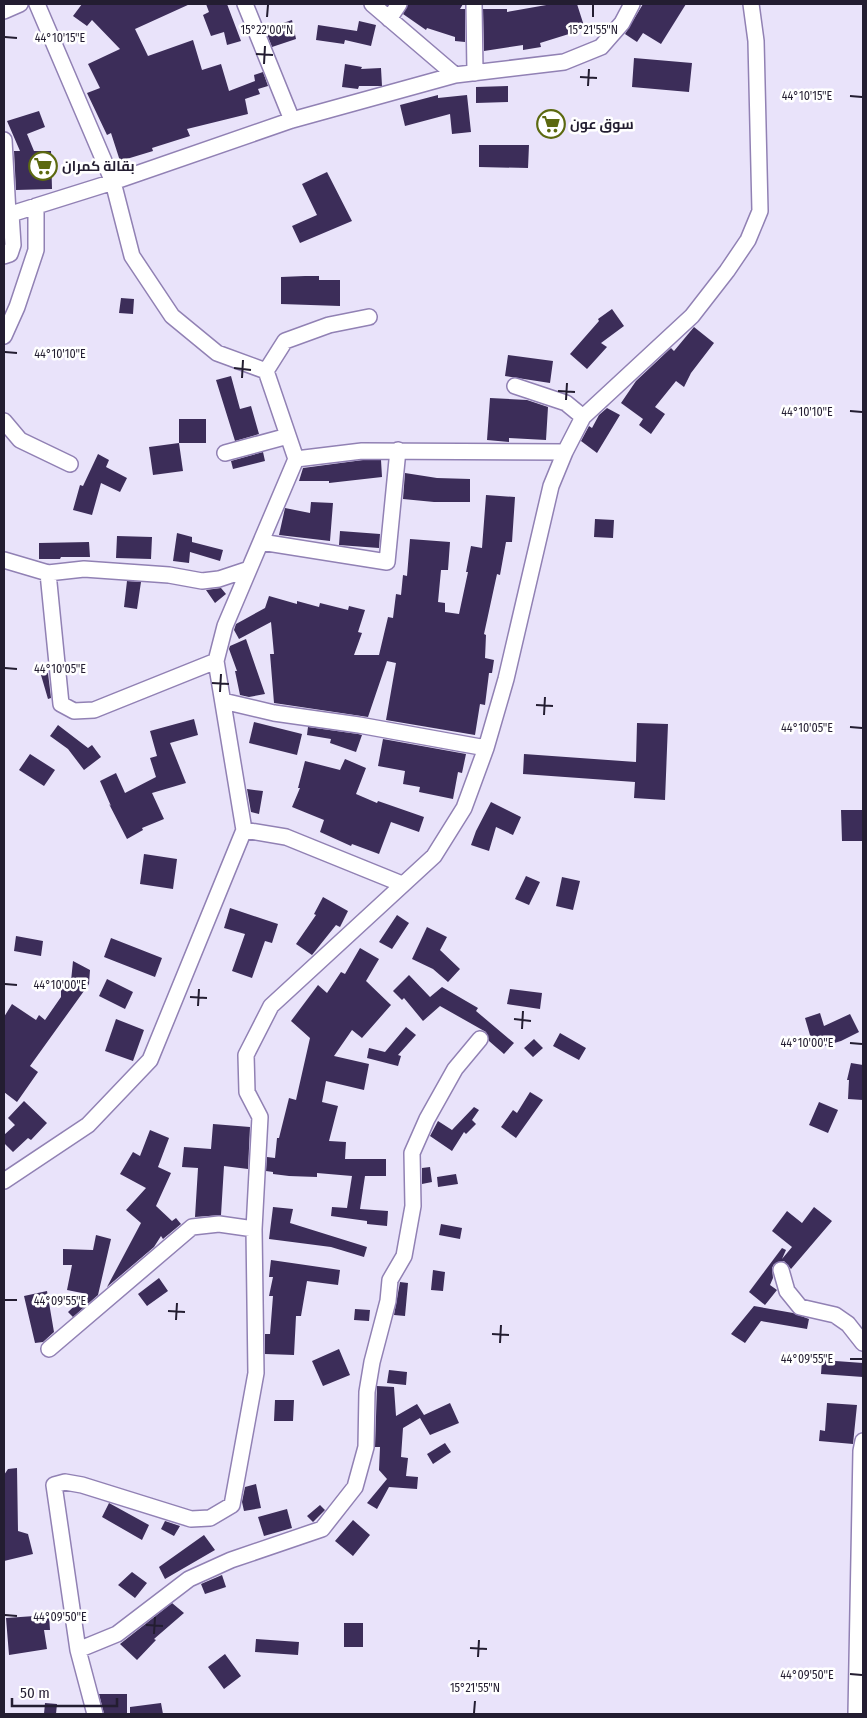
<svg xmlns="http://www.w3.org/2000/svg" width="867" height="1718" font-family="'Fira Sans Condensed',Cairo,sans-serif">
<rect width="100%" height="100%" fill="#e9e3fa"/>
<path fill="#3c2d59" d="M82 4H190L135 29 148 56 193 40 202 70 221 64 229 91 255 81 254 75 263 72 268 86 258 89 260 94 245 99 248 114 187 129 190 136 152 148 153 151 120 161 111 133 107 135 87 93 100 88 88 64 120 49 92 20 87 26 73 16Z
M206 4H227L241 41 227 45 224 32 211 36 203 15 209 12Z
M408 4H463L460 9H465V42L455 41V37L427 28 426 30 403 14Z
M552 4H577L585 29 540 43 541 47 523 50V45L484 51 483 9H507V12Z
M643 4H686L661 44 643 33 637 42 625 34Z
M292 20 296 39 272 47 265 29Z
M359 21 376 25 371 46 345 40 344 44 316 40 318 25 357 31Z
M634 58 692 63 689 92 632 87Z
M345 64 362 67 361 69 381 68 382 86H359L358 89 342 87Z
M508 86V102L476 103V87Z
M438 95V98L467 95 471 132 452 134 450 114 405 126 400 105Z
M39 111 45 127 27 134 34 151H51L52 189 16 190 14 151H20L7 121Z
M479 145H529L528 168 479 167Z
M327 172 352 221 300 243 292 226 317 215 302 184Z
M305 276H319V280H340V306L281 304V277Z
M121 298 134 299 133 314 119 313Z
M612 309 624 326 601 343 607 347 587 369 570 354 599 321 598 319Z
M694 327 714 343 691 373 684 387 676 381 655 407 665 414 651 434 639 425 643 419 621 403 636 381 671 348 674 351Z
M508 355 553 361 550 383 505 376Z
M231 376 240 409 251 406 259 434 235 441 216 380Z
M490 398 527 400 548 407 546 440 509 438V442L487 440Z
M607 408 620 415 597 453 581 441 589 426 592 428 599 415Z
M179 419H206V443H179Z
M179 443 183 471 153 475 149 447Z
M263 452 265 461 233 469 231 461Z
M98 454 109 460 106 467 127 478 120 492 101 483 92 515 73 510 80 485 83 486Z
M363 460H381L382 477 329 483V481H299L303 468Z
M405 473 437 478 470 479V502H434L403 499Z
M486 495 515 497 512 542H506L500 575 497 574 484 634 486 635 485 658 494 660 492 673H489L485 705 480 704 475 735 386 720 396 663 387 661 368 717 274 703 270 654H274L271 622 239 639 234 630 236 624 265 608 269 596 297 604V601L319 607 320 603 348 610 349 606 365 610 358 632 362 633 354 655H379L388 617 393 618 396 594 401 595 403 575 407 576 410 539 450 542 448 570H441L438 602 445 603V612L459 614 468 572H466L471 546 482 548Z
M311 502 333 503 330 541 279 535 285 508 310 513Z
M595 519 614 520 613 538 594 537Z
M340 531 380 534 379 548 339 545Z
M177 533 192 537V542L223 550 220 561 190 552 189 563 173 561Z
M117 536 152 537 151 559 116 558Z
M89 542 90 557H61L60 559H39V543Z
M127 581 141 582 137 609 124 607Z
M221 588 226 594 215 603 206 590Z
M246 639 265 694 249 697 240 695 235 671H237L229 649 230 646Z
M48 673 51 698 48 699 41 675Z
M194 719 198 735 170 743 186 783 152 793 164 819 142 828 143 830 127 839 109 804 111 806 100 781 116 773 125 793 156 777 150 758 157 756 150 731Z
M254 722 302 734 297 755 249 743Z
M637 723 668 724 665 800 634 798 635 782 523 774 524 754 636 762Z
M58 725 88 748 92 745 101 757 84 770 68 749 50 736Z
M308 727 358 734 362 735 356 752 330 743 331 739 307 735Z
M383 739 466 754 462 773 458 772 453 799 419 792 420 787 403 784 405 771 378 766Z
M30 754 55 770 44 786 19 770Z
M345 759 366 768 356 794 377 803 378 801 424 817 419 832 391 822 379 854 352 844 351 846 320 832 324 820 292 807 300 788H298L305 761 340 770Z
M247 789 263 791 259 814 251 812Z
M491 802 521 817 513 835 496 827 489 851 471 845 476 831Z
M841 810H863V841H842Z
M144 854 177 859 173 889 140 884Z
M526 876 540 882 529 905 515 899Z
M562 877 580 881 573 910 556 906Z
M323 897 348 911 340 927 336 925 312 955 296 944 316 915 314 914Z
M230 908 278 924 272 943 265 941 252 978 232 971 245 934 224 928Z
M397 915 409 923 392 949 379 942Z
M427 927 447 937 440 950 460 969 448 982 433 969 412 959Z
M16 936 43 941 41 956 14 951Z
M111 938 162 958 155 977 104 957Z
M360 948 379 959 366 981 391 1005 362 1038 352 1030 334 1056 369 1064 364 1090 326 1081 322 1102 338 1106 329 1141 346 1142 345 1159H386V1176H365L360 1209 388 1211 387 1226 367 1224V1221L331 1216 332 1207 347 1208 352 1176 317 1173V1177L289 1176 273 1174V1172L266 1171 267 1157 275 1158 277 1138H279L289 1098 296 1100 310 1038 291 1021 318 985 327 993 341 972 345 974Z
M73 961 90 970 89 984 30 1066 38 1072 17 1102 4 1092V1017L12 1004 36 1020 39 1015 45 1020 61 997V981H71Z
M409 975 430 997 442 987 478 1008 476 1011 514 1043 504 1054 489 1041 486 1032 440 1006 423 1021 404 998 402 1000 393 991Z
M107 979 133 992 125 1009 99 996Z
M510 989 542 993 540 1009 507 1004Z
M820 1013 824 1026 850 1014 859 1032 841 1041 814 1049 805 1018Z
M116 1019 144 1030 133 1061 105 1051Z
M406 1027 416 1035 398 1055 401 1056 398 1066 367 1058 369 1048 385 1052Z
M560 1033 586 1048 579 1060 553 1046Z
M534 1039 543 1048 533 1057 524 1048Z
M851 1063 863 1065V1100L848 1099 849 1080H847Z
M530 1092 543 1100 516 1138 501 1127 513 1110 517 1113Z
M24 1101 47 1123 31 1140 28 1138 13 1152 4 1143V1135L15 1125 8 1118Z
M819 1102 838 1110 828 1133 809 1125Z
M474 1107 479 1110 472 1120 476 1124 466 1134 464 1132 452 1151 430 1136 438 1121 452 1130Z
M213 1124 250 1127 248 1169 224 1166 221 1215 195 1217 198 1168 182 1167 184 1147 211 1149Z
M150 1130 169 1138 158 1167 171 1173 156 1206 172 1221 176 1218 181 1224 163 1239 161 1236 154 1247 107 1287 141 1223 126 1210 146 1188 120 1174 133 1152 140 1156Z
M430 1167 432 1182 422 1184V1168Z
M456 1174 458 1184 438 1187 437 1177Z
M273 1207 293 1209 290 1223 367 1247 364 1257 331 1247 269 1239Z
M814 1207 832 1221 791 1269 784 1261 774 1264 772 1268 773 1278 770 1285 777 1290 765 1305 749 1292 782 1248 786 1250 782 1259 792 1247 772 1231 787 1211 802 1223Z
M441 1224 462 1228 460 1239 439 1235Z
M96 1235 111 1239 98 1295 73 1317 68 1312 87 1294 67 1290 72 1265H63V1249L93 1250Z
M271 1260 340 1270 338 1285 307 1281 301 1316H296L294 1355 265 1354V1334H270L273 1296H269L273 1277H269Z
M433 1270 445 1272 443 1291 431 1290Z
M159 1278 168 1291 147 1306 138 1294Z
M400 1282 408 1283 405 1316 394 1315Z
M47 1291 54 1332 43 1342 35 1343 24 1296Z
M754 1306 793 1313 809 1319 807 1329 761 1321 745 1343 731 1334Z
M355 1309 370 1310 369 1321 354 1320Z
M339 1349 350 1375 323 1386 312 1361Z
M822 1360 863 1363V1377L821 1374Z
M389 1370 407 1372 406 1385 387 1383Z
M377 1386 394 1387 396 1416 417 1404 424 1415 450 1403 459 1423 430 1435 420 1418 403 1428 401 1457 408 1458 406 1476 418 1477 417 1489 389 1487 377 1509 367 1503 387 1479 379 1470 380 1447H375Z
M275 1400H294L293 1421H274Z
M827 1403 857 1405 853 1444 819 1441 820 1430 825 1431Z
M445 1443 451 1452 433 1464 427 1454Z
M17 1468 18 1531 28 1534 33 1554 4 1561V1475L8 1469Z
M256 1484 261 1508 244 1511 242 1502 245 1487Z
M109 1503 149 1525 142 1540 102 1517Z
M320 1505 325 1510 313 1522 307 1516Z
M287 1509 292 1528 264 1536 258 1517Z
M353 1520 370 1535 353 1556 335 1541Z
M165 1521 180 1526 174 1536 161 1529Z
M204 1535 215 1550 165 1579 159 1567Z
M132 1572 147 1583 135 1598 118 1585Z
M222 1575 226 1587 205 1594 201 1584Z
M172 1603 184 1613 154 1639 156 1640 137 1660 120 1644Z
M49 1615 50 1630H44L47 1649 9 1655 6 1618Z
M344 1623H363V1647H344Z
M256 1639 299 1642 298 1655 255 1652Z
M225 1654 241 1676 224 1689 208 1667Z
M99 1694H127V1714H104Z
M45 1703 57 1704 56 1714H44Z
M161 1703 163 1714H130V1707Z"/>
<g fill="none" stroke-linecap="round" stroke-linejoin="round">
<defs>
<path id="minor" d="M245 4 292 120
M372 4 455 75
M474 4 475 73
M4 11 20 4
M389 19 399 4
M4 140 8 214
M4 213 11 214 113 182 292 120 455 75 564 62 601 47 622 23 632 4
M4 256 10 254 13 245 11 214
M4 336 17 307 36 250V206
M266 371 285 341 329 325 369 317
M515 386 566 403 583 417
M4 421 20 440 70 464
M225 453 288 436
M296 459 362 451 565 452
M261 542 387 562 398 450
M4 560 48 573 61 704 74 711 94 710 216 661
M48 573 84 569 169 575 202 581 219 579 249 569
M223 701 274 713 359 725 486 748
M244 830 286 837 402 884
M4 1181 88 1125 150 1060 244 830 216 661 225 626 296 459 266 371 217 353 172 316 132 256 113 182 37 4
M781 1270 787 1291 800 1307 835 1315 848 1324 863 1343
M49 1349 192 1227 219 1224 254 1229
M78 1650 117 1634 189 1579 231 1560 322 1529 355 1487 366 1447 367 1392 372 1362 388 1301 390 1280 404 1256 413 1206 412 1153 427 1119 455 1069 480 1039
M95 1714 78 1650 54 1485 65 1482 82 1485 191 1519 210 1518 232 1505 256 1373 254 1229 260 1117 247 1092 246 1055 271 1006 434 856 464 808 486 748 506 679 551 486 565 452 583 417 692 316 727 271 748 240 760 211 756 41 751 4
M856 1714 861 1451 863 1441"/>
</defs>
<use href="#minor" stroke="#9181b4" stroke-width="18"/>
<use href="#minor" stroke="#fff" stroke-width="15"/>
</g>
<path fill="none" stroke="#231d31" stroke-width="2" d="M267 17 268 5M593 17V5M5 37 17 38M256 54 273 55M264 64 265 46M580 77 597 78M588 86 589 69M850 96 862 97M5 352 17 353M234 368 251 370M242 378 243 360M558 391 575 392M566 400 567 383M850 411 862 412M5 668 17 669M212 683 229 684M220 692 221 674M536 705 553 706M544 715 545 697M850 727 862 728M5 984 17 985M190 997 207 998M198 1006 199 989M514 1019 531 1021M522 1029 523 1011M850 1043 862 1044M5 1300H17M168 1311 185 1312M176 1320 177 1303M492 1334 509 1335M500 1343 501 1325M850 1359H862M5 1615 17 1616M146 1625 163 1626M154 1634 155 1617M470 1648 487 1649M478 1657 479 1640M850 1674 862 1675M474 1713 475 1701"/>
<defs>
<symbol id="supermarket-ring" viewBox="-11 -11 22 22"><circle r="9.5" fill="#fff" stroke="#5c6910" stroke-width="1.5"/><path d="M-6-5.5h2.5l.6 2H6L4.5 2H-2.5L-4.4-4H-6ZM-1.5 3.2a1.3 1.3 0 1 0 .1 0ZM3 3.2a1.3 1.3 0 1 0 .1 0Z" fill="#5c6910"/></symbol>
</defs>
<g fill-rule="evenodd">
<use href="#supermarket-ring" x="535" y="108" width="32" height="32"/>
<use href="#supermarket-ring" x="27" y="150" width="32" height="32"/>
</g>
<g text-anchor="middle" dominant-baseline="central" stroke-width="5" stroke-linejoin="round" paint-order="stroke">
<g font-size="14" font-weight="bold" fill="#231d31" stroke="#fff" text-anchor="start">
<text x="570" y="124">سوق عون</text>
<text x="62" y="166">بقالة كمران</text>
</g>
</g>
<g font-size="12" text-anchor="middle" fill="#231d31" stroke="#fff" stroke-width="5" stroke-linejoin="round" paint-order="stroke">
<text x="267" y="34">15°22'00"N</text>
<text x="593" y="34">15°21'55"N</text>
<text x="60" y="42">44°10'15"E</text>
<text x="807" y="100">44°10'15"E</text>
<text x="60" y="358">44°10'10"E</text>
<text x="807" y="416">44°10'10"E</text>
<text x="60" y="673">44°10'05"E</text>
<text x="807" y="732">44°10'05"E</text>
<text x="60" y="989">44°10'00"E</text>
<text x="807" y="1047">44°10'00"E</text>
<text x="60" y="1305">44°09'55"E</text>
<text x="807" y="1363">44°09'55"E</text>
<text x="60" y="1621">44°09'50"E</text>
<text x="807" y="1679">44°09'50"E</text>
<text x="475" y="1692">15°21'55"N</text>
</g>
<rect width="867" height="1718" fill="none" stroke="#231d31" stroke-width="10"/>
<path d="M12 1698v8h105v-8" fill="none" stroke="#231d31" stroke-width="2.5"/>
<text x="20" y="1698" font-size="15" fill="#231d31" stroke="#ffffff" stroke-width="4" paint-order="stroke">50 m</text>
</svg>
